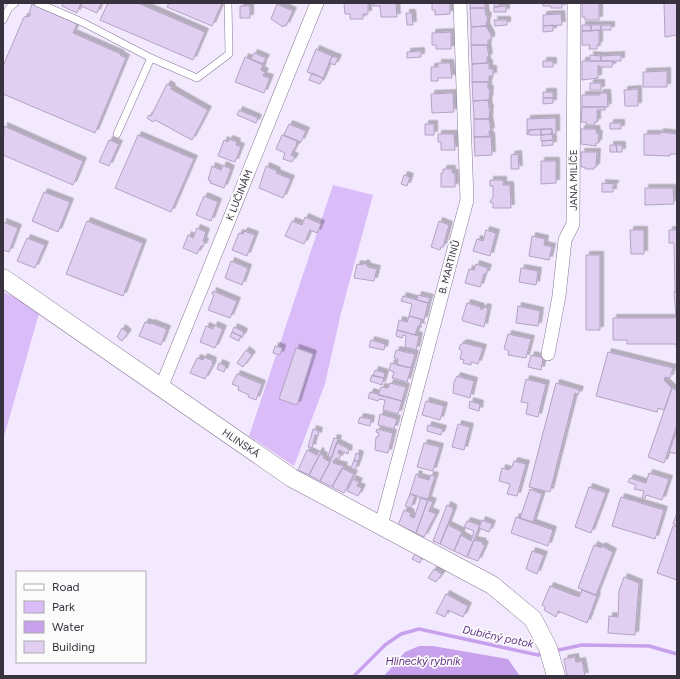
<svg xmlns="http://www.w3.org/2000/svg" width="680" height="679" font-family="Figtree,sans-serif">
<defs>
<filter id="shadow"><feDropShadow dx="3.5" dy="-3.5" stdDeviation="0" flood-color="#0004"/></filter>
</defs>
<rect width="100%" height="100%" fill="#f3e9fe"/>
<path fill="#dabcf8" d="M333 185 373 195 341 313 325 384 294 466 249 436Z
M3 292 40 310 3 440Z"/>
<path fill="#c8a1ec" d="M419 646H433L508 659 520 676H384L405 652Z"/>
<g fill="none" stroke-linecap="round" stroke-linejoin="round">
<path stroke="#c8a1ec" stroke-width="3.5" d="M554 651 582 645 649 646 677 654
M354 676 385 645 401 634 419 629 538 655 544 653"/>
</g>
<path fill="#e0cff1" stroke="#b2a2c2" filter="url(#shadow)" d="M63 3H81L77 13 62 6Z
M82 3H101L97 13 81 6Z
M108 3H138L205 32 193 60 100 20Z
M169 3H222L212 26 167 7Z
M344 3H368V14H363V19H350V14H345Z
M373 3H396L397 17H381L380 6H373Z
M432 3H450V14L435 15V10H432Z
M470 3H485V8H470Z
M494 3H499V7H494Z
M543 3H562V8H551V6H543Z
M582 3H599V20H585V17H582Z
M664 3H677V35L665 37Z
M32 4 77 24 73 33 121 54 120 55 126 58 95 133 3 94V66L24 17 30 16V10Z
M277 4 293 11 286 26 284 25 283 27 271 19Z
M240 6H250V18H240Z
M506 6V12H494V7Z
M470 8H485L486 16H488L486 26 471 27Z
M406 13H412L413 25H407Z
M561 14 562 25 543 26V15Z
M494 20H507V25L495 26Z
M553 25V31L543 32V26Z
M582 25H591V31H582Z
M591 25H601V30L591 31Z
M601 25H611V30H601Z
M486 26 491 35V40H488V45H471V27Z
M599 30V45H597V49H589L590 45H582V31Z
M451 32V49H436V45H432V33Z
M471 45H487L489 57H487V63L472 64Z
M316 49 332 56 323 78 307 72Z
M421 51V57L407 58V52Z
M254 53 266 58 263 64 251 59Z
M590 55 601 56V61H590Z
M621 55V61H601V56Z
M332 56 338 58 335 65 329 63Z
M245 57 263 65 261 70 265 72 263 76 270 78 264 93 235 82Z
M543 61H553V67H543Z
M582 61H613L612 67H600L598 65V78L582 80Z
M438 63H450L452 78H438V81H431V67H438Z
M489 63V69H493V76H489V82H472V64Z
M667 71V87H643V72Z
M312 73 323 78 320 84 309 80Z
M472 82H488V89H490L489 100 473 101Z
M590 83H601V90H590Z
M167 84 172 87 171 89 208 110 192 140 155 120 153 122 147 118 149 115 151 116Z
M638 89V106H625L624 90Z
M543 92H553V98H543Z
M453 93 454 112 432 113 431 94Z
M600 93H607L608 107H582V95H600Z
M543 98H553V103L543 104Z
M488 100 489 108H490L489 119H474L473 101Z
M582 107H605V110H597V122H595L594 125H589L586 124V122H581Z
M239 110 258 118 256 123 237 115Z
M556 118V134H552V129L529 130 527 135V119Z
M474 119H489L491 131H489L490 137H474Z
M610 123H621V129H610Z
M289 124 306 131 301 142 284 135Z
M425 124H434V135H425Z
M4 126 83 161 73 185 3 155Z
M541 129V135H529V130Z
M541 129H552V134L541 135Z
M581 129H596L597 134H599L598 143H596V146L581 144Z
M660 132 677 134V154H670V156L644 155V134H660Z
M438 134H454L455 150H441V142H438Z
M552 134 553 140 541 141V135Z
M138 135 194 159 171 212 115 188Z
M282 135 297 141 296 145 297 146 295 147 291 155 295 157 292 162 283 159 285 153 276 149Z
M491 136 492 155 475 156 474 137Z
M229 139 237 142 236 145 241 147 235 162 218 156 224 140 228 142Z
M109 140 119 144 109 166 99 162Z
M553 140V145L542 146V141Z
M610 145H616L617 152H610Z
M616 145H622V152H617Z
M581 152H597L596 167H594V169H585V167H581Z
M518 154 519 169H511V155Z
M541 161H556V183L541 184Z
M223 165 231 169 224 188 210 183 211 181 208 180 212 166 221 170Z
M266 166 277 171 276 173 291 179 283 198 259 188Z
M443 169H452V173H455V187H441V173H443Z
M404 175 410 177 407 186 401 184Z
M490 180H503V185H510L511 208H493V203L490 202 493 197V186H490Z
M602 183 615 184V186H613V192H602Z
M645 188H673L674 204 645 205Z
M44 192 70 202 58 232 32 221Z
M204 196 218 202 211 221 196 215Z
M305 217 321 224 317 233 310 230 304 244 285 236 292 221 302 225Z
M87 221 143 243 123 296 66 274Z
M439 221 449 225 443 247H441L440 250 431 247Z
M3 222 18 228 9 252 3 250Z
M197 228 206 232 203 241 205 242 203 247 201 246 197 254 183 248 188 235 193 238Z
M486 230 496 233 490 256 473 251 477 239 483 241Z
M630 230H644V254H631Z
M669 230H677V292H675L674 243H669Z
M244 231 255 235 247 256 232 250 239 233 243 234Z
M532 236 545 239 544 245 552 247 549 260 529 256Z
M27 238 45 245 35 268 17 261Z
M586 255H600V330H586Z
M231 261 248 268 242 285 225 278Z
M365 263 368 267 377 269 374 281 354 278 357 264 362 265Z
M476 264 488 268 486 274H484L480 287 465 283 469 269 474 270Z
M521 268 538 271 536 285 519 282Z
M213 291 237 301 230 318 208 310 214 295 212 294Z
M674 291 677 292V353L676 344H627V340H613V318H676Z
M418 295 430 298 428 303 417 300Z
M403 296 428 303 424 320 409 316 412 304 401 301Z
M467 303 481 307 480 309H483L484 307 488 308 484 327 463 321 462 319Z
M518 306 540 311 538 326 516 323Z
M409 316 424 320H421L420 326 422 327 418 326 415 335 397 330 399 320 407 322Z
M145 322 151 324V323L167 329 161 345 139 336Z
M214 325 223 329 215 348 200 342 206 326 213 329Z
M234 327 244 332 242 337 232 332Z
M122 328 128 333 122 341 117 337Z
M397 330 419 336 416 350 405 347 406 336 403 335 402 338 396 336Z
M232 332 241 336 239 341 230 337Z
M508 334 531 339 526 358 508 355 509 351 504 349Z
M371 340 385 344 384 350 369 347Z
M464 343 483 348 478 364 471 362V365L463 363 464 360 460 359 462 351 459 349 460 345Z
M275 346 282 348 280 355 273 353Z
M296 348 313 354 297 405 279 399Z
M246 350 252 355 243 367 237 363Z
M396 350 415 354 411 368 397 365 398 359 394 358Z
M608 352 673 368 670 378 665 377 664 380 672 388 664 410 658 408 657 412 596 396Z
M531 355 543 358 541 370 528 367Z
M204 357 213 361 212 364H213L205 379 190 373 197 358 203 360Z
M219 363 226 366 224 372 217 369Z
M391 363 411 368 407 382 392 378 394 372 389 370Z
M375 370 385 373 384 378 373 376Z
M237 374 262 384 256 400 248 397 249 395 238 390 239 387 232 384Z
M372 375 384 378 382 385 370 381Z
M457 376 474 381 470 398 453 393 454 382Z
M526 379 546 384 538 417 526 414 528 403 521 402Z
M390 383 406 387 402 401 378 395 381 387 388 388Z
M556 383 580 390 578 395 575 393 550 492 529 487Z
M672 388 677 390V425L664 463 648 457Z
M370 392 402 401 398 414 383 410 385 400 379 399 378 401 368 398Z
M426 401 444 406 440 420 422 415Z
M470 401 480 404 479 411 469 408Z
M380 414 397 419 394 429 378 425Z
M360 417 371 419 370 426 358 423Z
M458 424 470 427 464 450 452 447Z
M428 425 443 429 441 435 427 431Z
M313 429 319 431 318 436 315 435 312 448 308 447Z
M377 429 393 433 388 453 375 450 376 437H378L379 433 376 432Z
M675 435 677 436V454L669 452Z
M334 438 338 439 331 458 328 456Z
M337 443 349 449 348 454 339 450 338 453 341 454 339 459 336 458 335 461 334 460 333 463 344 466 332 487 320 481 330 462Z
M424 443 440 447 433 471 417 467Z
M307 450 317 455 319 451 321 452 309 475 298 470Z
M356 453 360 455 358 462 354 460Z
M320 454 324 456 323 458 330 462 320 481 309 475Z
M354 460 358 462 355 470 351 468Z
M514 461 526 464 517 496 507 494 510 484 499 481 502 468 508 470 512 467Z
M342 468 354 474 344 493 332 487Z
M649 473 669 479 662 500 646 495 645 498H642L644 491 634 489 636 485 628 482 630 478 646 483Z
M416 474 419 475 418 477 429 480 430 475 435 476 428 499 410 494Z
M353 479 359 482 357 486 362 488 358 496 347 491Z
M589 487 606 493 591 533 575 527Z
M530 489 542 494 533 522 520 518Z
M410 494 415 496 411 508 405 506Z
M621 497 664 510 655 539 612 526Z
M419 498 428 500 416 533 398 525 404 510 411 513 410 516 414 518 420 500Z
M428 500 433 502 429 511 436 514 424 537 416 533Z
M447 505 453 508V511L440 544 433 541Z
M677 513V526L673 524Z
M516 517 553 530 548 546 511 533Z
M482 520 492 524 489 532 479 528Z
M467 521 480 525 467 557 454 551 461 535 471 541 474 531 464 527Z
M448 525 462 532 454 551 440 544Z
M673 526 677 527V580L657 573Z
M474 540 483 542 482 544 485 545 478 561 467 557Z
M594 545 601 548 602 546 613 552 596 595 578 588Z
M532 551 544 555 537 574 526 569Z
M415 554 422 558 420 563 412 559Z
M434 569 442 574 436 582 428 578Z
M624 577 639 583 635 635 608 633 609 616 618 617 619 591Z
M550 586 579 597 582 590 597 596 587 623 558 611 556 617 544 610 545 607 542 605Z
M446 594 468 606 463 617 448 610 445 617 436 613Z
M575 657 576 662 582 661 585 676H567L564 659Z"/>
<g fill="none" stroke-linecap="round" stroke-linejoin="round">
<defs>
<path id="lane" d="M38 3 82 22 151 58
M3 20 9 8 15 3
M117 134 151 58 197 78 229 54 228 3"/>
<path id="street" d="M548 354 559 296 565 240 573 224 574 3
M161 388 317 3
M381 525 467 200 460 3"/>
<path id="secondary" d="M3 278 292 478 492 585 533 619 548 648 556 676"/>
</defs>
<use href="#lane" stroke="#877896" stroke-width="8"/>
<use href="#street" stroke="#877896" stroke-width="14"/>
<use href="#secondary" stroke="#877896" stroke-width="19"/>
<use href="#lane" stroke="#fff" stroke-width="7"/>
<use href="#street" stroke="#fff" stroke-width="13"/>
<use href="#secondary" stroke="#fff" stroke-width="18"/>
</g>
<g text-anchor="middle" dominant-baseline="central" stroke-width="3.5" stroke-linejoin="round" paint-order="stroke">
<g font-size="10" fill="#38313e" stroke="#fbfbfb">
<text transform="translate(573 180) rotate(-90)">JANA MILÍČE</text>
<text transform="translate(239 195) rotate(-68)">K LUČINÁM</text>
<text transform="translate(449 267) rotate(-75)">B. MARTINŮ</text>
<text transform="translate(241 443) rotate(34)">HLINSKÁ</text>
</g>
<g font-size="11" font-style="italic" fill="#623187" stroke="#fbfbfb">
<text transform="translate(498 637) rotate(12)">Dubičný potok</text>
<text x="423" y="661">Hlinecký rybník</text>
</g>
</g>
<rect width="680" height="679" fill="none" stroke="#38313e" stroke-width="8"/>
<rect x="16" y="571" width="130" height="92" fill="#fbfbfb" stroke="#adaaaf"/>
<rect x="24" y="584" width="20" height="6" fill="#ffffff" stroke="#adaaaf"/>
<text x="52" y="591" font-size="12" fill="#38313e">Road</text>
<rect x="24" y="601" width="20" height="12" fill="#dabcf8" stroke="#adaaaf"/>
<text x="52" y="611" font-size="12" fill="#38313e">Park</text>
<rect x="24" y="621" width="20" height="12" fill="#c8a1ec" stroke="#adaaaf"/>
<text x="52" y="631" font-size="12" fill="#38313e">Water</text>
<rect x="24" y="641" width="20" height="12" fill="#e0cff1" stroke="#adaaaf"/>
<text x="52" y="651" font-size="12" fill="#38313e">Building</text>
</svg>
